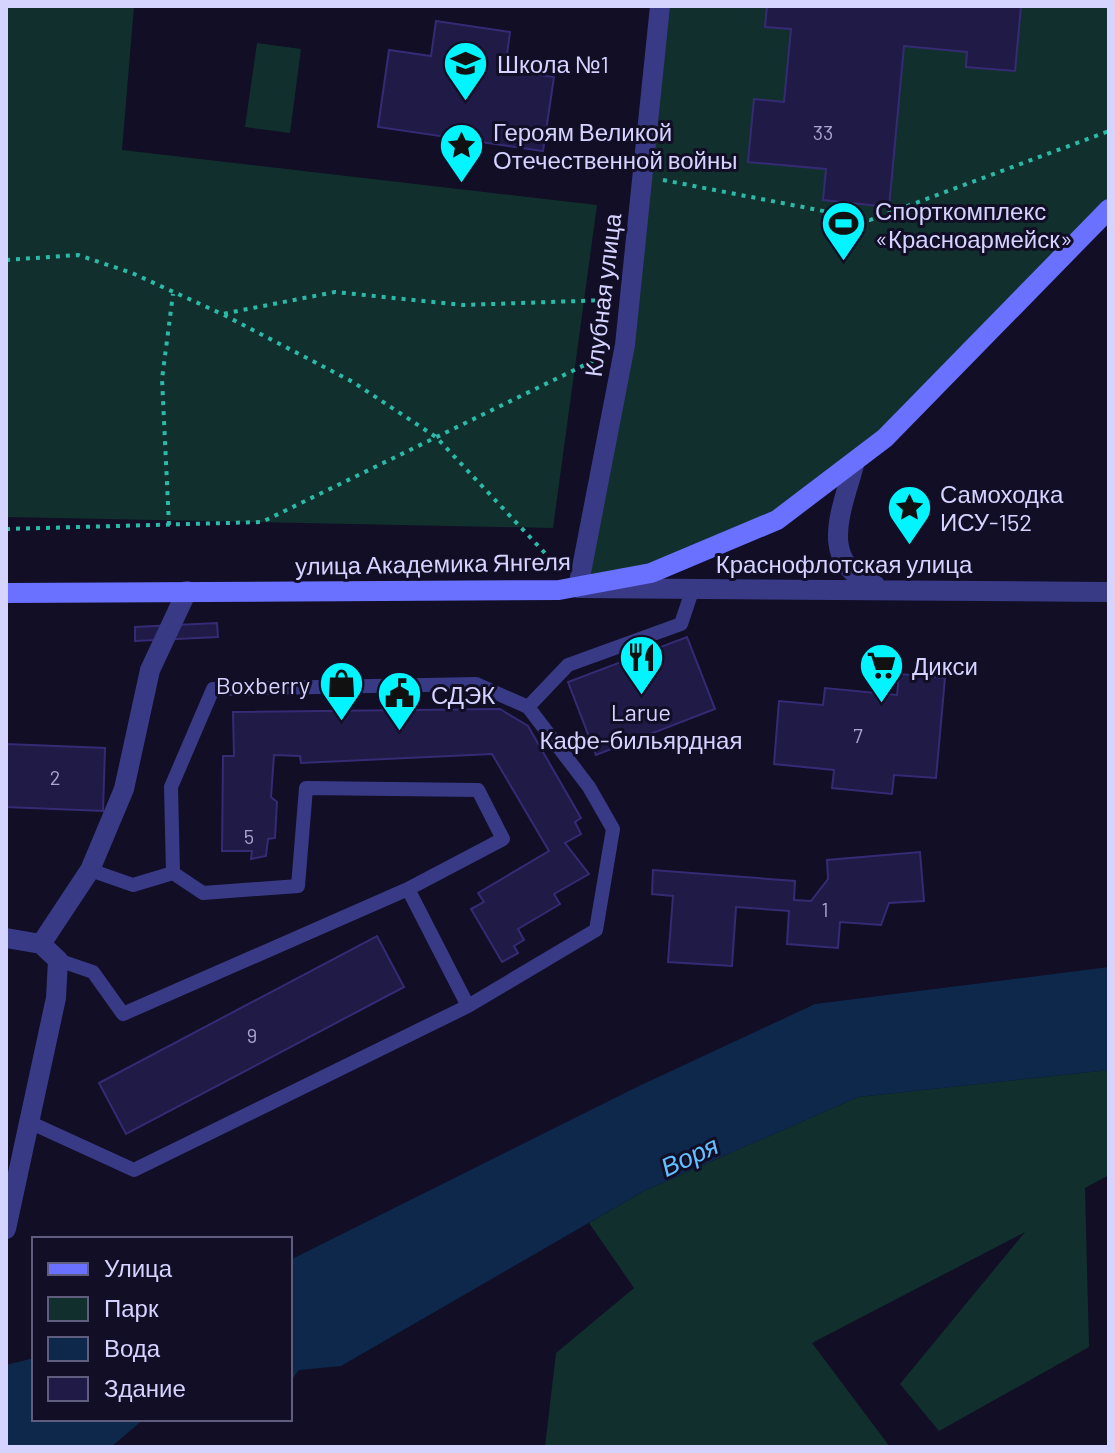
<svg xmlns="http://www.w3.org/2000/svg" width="1115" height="1453" font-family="Barlow,sans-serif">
<rect width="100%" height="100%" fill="#110e26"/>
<path fill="#11302d" d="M6 6H134L122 150 597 205 553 528 6 517Z
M660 6H1109V208L885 438 777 520 578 588 625 345Z
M257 43 301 49 290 133 245 127Z
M1109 1070V1175L1085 1188 1089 1347 939 1431 900 1384 1025 1232 812 1343 890 1447H545L556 1353 634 1288 589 1223 644 1191 858 1097Z"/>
<path fill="#0d284b" d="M1109 967V1070L858 1097 644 1191 341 1366 299 1370 290 1382V1260L639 1086 815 1004Z
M34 1358V1419H144L111 1447H6V1365Z"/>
<path fill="#201a47" stroke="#352b74" stroke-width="2" d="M767 6H1021L1015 71 966 67 967 52 904 46 889 207 823 200 826 169 748 162 754 99 784 102 791 29 765 27Z
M436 21 510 32 505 70 554 77 543 151 378 127 389 50 431 56Z
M217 623 218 637 135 641V627Z
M687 637 715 709 596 755 568 682Z
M899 674 945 678 936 778 894 775 892 794 832 788 834 770 774 764 779 701 823 705 825 688 897 695Z
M500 709 528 726 581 818 575 822 581 834 565 843 589 874 554 894 560 904 518 929 524 940 514 946 518 953 502 962 471 909 484 902 478 893 549 851 492 754 301 763 300 756 274 755 271 797 277 802 275 838 268 839 266 856 251 859 252 851H222L223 756H234L233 712Z
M6 744 105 748 103 811 6 807Z
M920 852 924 901 889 903 881 925 840 922 838 948 787 944 789 911 736 907 732 966 668 962 673 896 652 894 653 870 795 881 794 900 811 901 828 879 827 860Z
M377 936 404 987 126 1134 99 1083Z"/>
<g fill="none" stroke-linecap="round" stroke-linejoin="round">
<path stroke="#2cbaa8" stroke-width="4" stroke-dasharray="4 6" stroke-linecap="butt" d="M663 180 870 220 1109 131
M6 260 78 255 132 273 222 314 335 292 463 305 608 300
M224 315 353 382 436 437 558 567
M169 525 162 379 173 294
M6 529 262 522 601 357"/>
<path stroke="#383a86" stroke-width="14" d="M90 870 133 885 173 873 171 787 213 689 476 684 528 707 568 665 681 624 693 588
M173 873 203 893 298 886 306 788 478 790 503 839 408 889
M468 1006 596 930 613 829 589 787 528 707
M29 1122 134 1170 468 1006 408 889 123 1014 93 972 58 960"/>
<path stroke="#383a86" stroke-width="20" d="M660 6 625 345 578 588 1109 592
M855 461C843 509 815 561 875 585
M6 938 41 944 58 960 56 998 6 1229
M41 944 90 870 124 789 150 670 187 591"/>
<path stroke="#6a70ff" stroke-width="20" d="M6 593 559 590 651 573 777 520 885 438 1109 209"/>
</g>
<defs>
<symbol id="school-pin" viewBox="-11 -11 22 30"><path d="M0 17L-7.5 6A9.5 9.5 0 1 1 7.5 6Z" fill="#00f5fe" stroke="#110e26"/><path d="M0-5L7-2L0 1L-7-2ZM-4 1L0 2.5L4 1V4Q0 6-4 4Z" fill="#111"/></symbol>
<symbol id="sight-pin" viewBox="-11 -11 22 30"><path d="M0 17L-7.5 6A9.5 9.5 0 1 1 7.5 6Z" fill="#00f5fe" stroke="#110e26"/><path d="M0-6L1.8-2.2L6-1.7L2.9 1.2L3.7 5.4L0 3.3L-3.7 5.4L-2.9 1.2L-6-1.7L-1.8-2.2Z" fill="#111"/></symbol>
<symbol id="stadium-pin" viewBox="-11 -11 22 30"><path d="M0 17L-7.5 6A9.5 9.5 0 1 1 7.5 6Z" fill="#00f5fe" stroke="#110e26"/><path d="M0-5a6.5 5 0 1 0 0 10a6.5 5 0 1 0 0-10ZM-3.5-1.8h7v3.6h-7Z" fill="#111"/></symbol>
<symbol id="restaurant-pin" viewBox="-11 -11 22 30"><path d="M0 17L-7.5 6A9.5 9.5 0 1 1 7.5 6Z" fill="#00f5fe" stroke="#110e26"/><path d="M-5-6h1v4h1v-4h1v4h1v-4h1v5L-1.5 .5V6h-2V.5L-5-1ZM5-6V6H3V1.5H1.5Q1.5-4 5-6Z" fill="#111"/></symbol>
<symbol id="supermarket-pin" viewBox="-11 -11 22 30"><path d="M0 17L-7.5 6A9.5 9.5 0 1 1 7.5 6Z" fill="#00f5fe" stroke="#110e26"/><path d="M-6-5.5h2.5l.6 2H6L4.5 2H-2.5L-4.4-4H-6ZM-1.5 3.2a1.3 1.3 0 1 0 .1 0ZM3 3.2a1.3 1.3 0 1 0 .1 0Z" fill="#111"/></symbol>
<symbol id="shop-pin" viewBox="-11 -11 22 30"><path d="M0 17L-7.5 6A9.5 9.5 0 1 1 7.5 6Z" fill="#00f5fe" stroke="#110e26"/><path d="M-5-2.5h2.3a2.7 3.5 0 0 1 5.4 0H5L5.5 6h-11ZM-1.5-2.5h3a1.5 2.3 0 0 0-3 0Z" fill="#111"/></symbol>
<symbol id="civic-pin" viewBox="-11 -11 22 30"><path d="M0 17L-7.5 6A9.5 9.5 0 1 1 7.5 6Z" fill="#00f5fe" stroke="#110e26"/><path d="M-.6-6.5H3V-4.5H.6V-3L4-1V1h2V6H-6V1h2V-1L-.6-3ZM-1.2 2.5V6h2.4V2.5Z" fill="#111"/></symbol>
</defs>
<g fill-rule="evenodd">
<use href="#school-pin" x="440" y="38" width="51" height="69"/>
<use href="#sight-pin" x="436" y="120" width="51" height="69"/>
<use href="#stadium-pin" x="818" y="198" width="51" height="69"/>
<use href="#sight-pin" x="884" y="482" width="51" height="69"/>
<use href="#restaurant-pin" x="616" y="632" width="51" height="69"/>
<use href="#supermarket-pin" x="856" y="640" width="51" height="69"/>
<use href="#shop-pin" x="316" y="658" width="51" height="69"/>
<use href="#civic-pin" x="374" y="668" width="51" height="69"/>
</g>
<g text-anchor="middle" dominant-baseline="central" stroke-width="6" stroke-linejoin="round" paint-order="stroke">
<g font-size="20" fill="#a8a5d1">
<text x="823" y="132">33</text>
<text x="858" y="735">7</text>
<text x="55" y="777">2</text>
<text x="249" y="836">5</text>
<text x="825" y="909">1</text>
<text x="252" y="1035">9</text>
</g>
<g font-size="24" fill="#d5d3ff" stroke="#110e26" text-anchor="start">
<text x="497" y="63">Школа №1</text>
<text x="493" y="131">Героям Великой<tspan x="493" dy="28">Отечественной войны</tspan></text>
<text x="875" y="210">Спорткомплекс<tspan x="875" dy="28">«Красноармейск»</tspan></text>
<text x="940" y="493">Самоходка<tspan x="940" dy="28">ИСУ-152</tspan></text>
<text x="912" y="665">Дикси</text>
<text x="310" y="684" text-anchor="end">Boxberry</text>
<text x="431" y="694">СДЭК</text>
<text x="641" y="711" text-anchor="middle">Larue<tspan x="641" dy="28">Кафе-бильярдная</tspan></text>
</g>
<g font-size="24" fill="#d5d3ff" stroke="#110e26">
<text transform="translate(602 295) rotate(-83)">Клубная улица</text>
<text transform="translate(433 563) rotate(-1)">улица Академика Янгеля</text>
<text x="844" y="563">Краснофлотская улица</text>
</g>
<g font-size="26" font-style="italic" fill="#61c0ff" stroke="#110e26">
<text transform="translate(689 1155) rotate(-25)">Воря</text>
</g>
</g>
<rect width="1115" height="1453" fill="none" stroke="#d5d3ff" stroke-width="16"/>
<rect x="32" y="1237" width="260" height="184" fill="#110e26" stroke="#5f5d7d" stroke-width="2"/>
<rect x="48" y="1263" width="40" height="12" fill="#6a70ff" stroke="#5f5d7d" stroke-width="2"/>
<text x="104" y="1277" font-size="24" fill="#d5d3ff">Улица</text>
<rect x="48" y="1297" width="40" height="24" fill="#11302d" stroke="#5f5d7d" stroke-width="2"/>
<text x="104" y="1317" font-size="24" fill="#d5d3ff">Парк</text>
<rect x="48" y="1337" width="40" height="24" fill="#0d284b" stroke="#5f5d7d" stroke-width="2"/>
<text x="104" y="1357" font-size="24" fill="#d5d3ff">Вода</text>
<rect x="48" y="1377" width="40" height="24" fill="#201a47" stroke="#5f5d7d" stroke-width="2"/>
<text x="104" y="1397" font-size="24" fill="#d5d3ff">Здание</text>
</svg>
